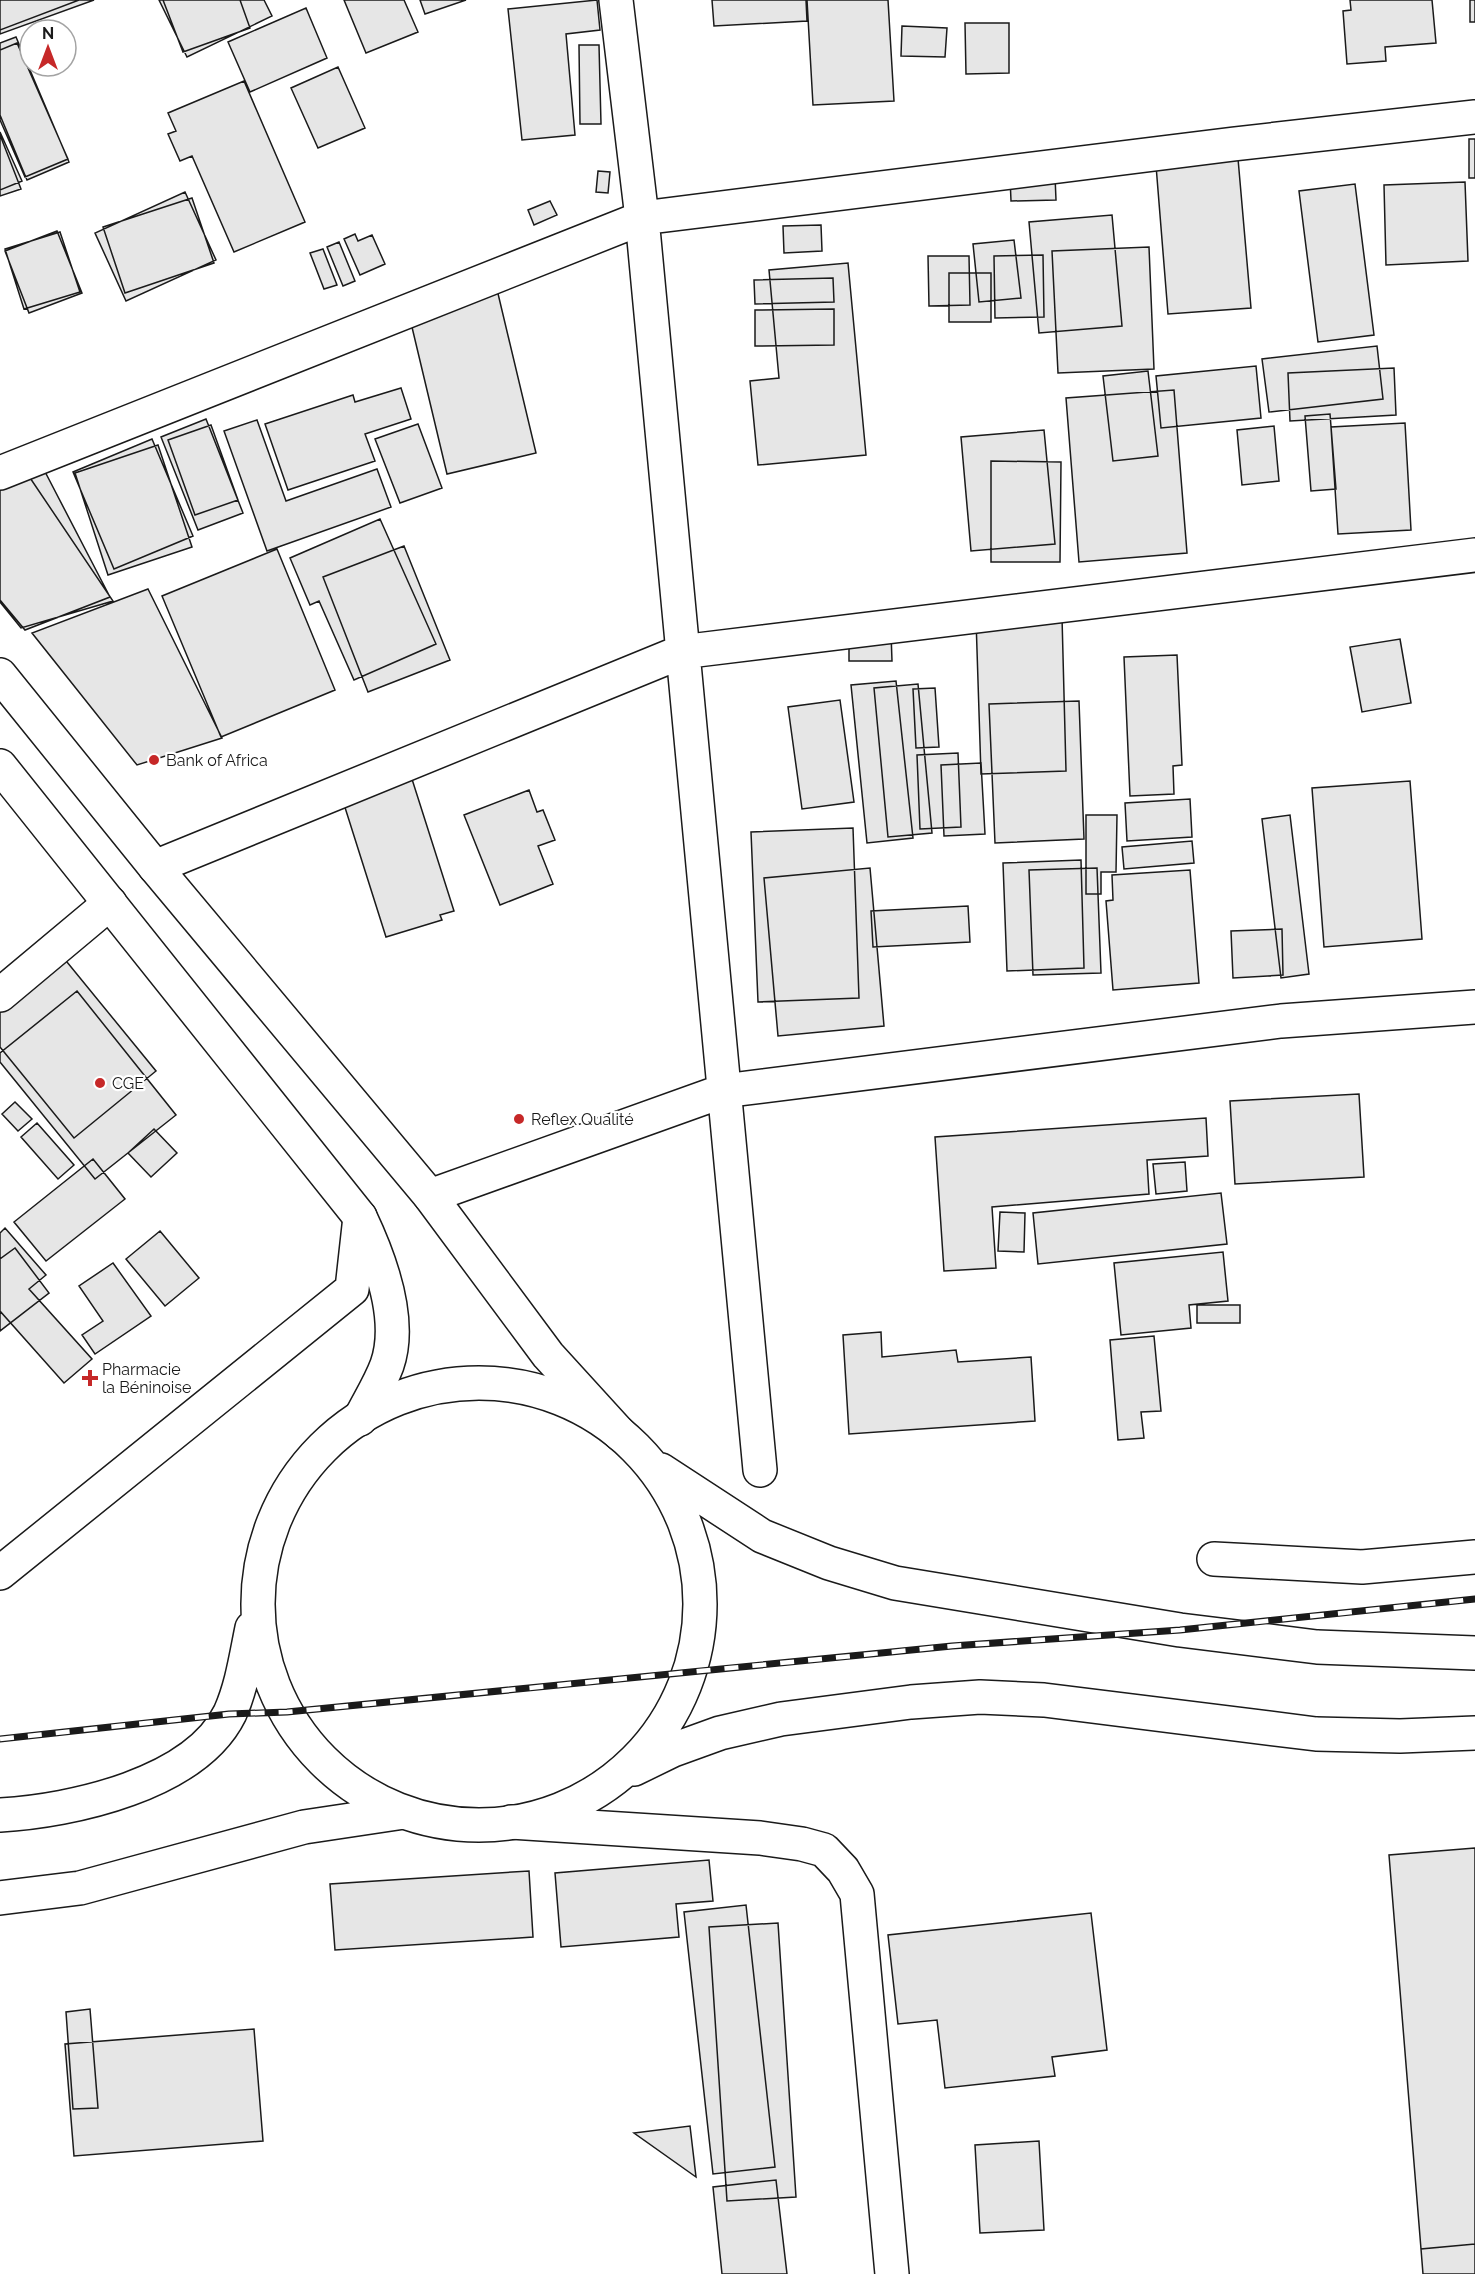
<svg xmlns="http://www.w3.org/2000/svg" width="1475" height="2274" font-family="Raleway,sans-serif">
<rect width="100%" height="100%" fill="#fff"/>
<path fill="#e6e6e6" stroke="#1a1a1a" stroke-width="1.5" d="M0 0H94L0 34Z
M0 0H79L0 30Z
M159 0H264L272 16 187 57Z
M163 0H240L250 28 183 52Z
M344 0H404L418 32 366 53Z
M420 0H466L425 14Z
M597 0 600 30 566 34 575 135 522 140 508 9Z
M712 0H806L807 21 714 26Z
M807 0H888L894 101 813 105Z
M1350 0H1432L1436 43 1385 47 1386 61 1347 64 1343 11 1351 10Z
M1470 0H1475V22H1470Z
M306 8 327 58 250 92 228 42Z
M965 23H1009V73L966 74Z
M902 26 947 28 945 57 901 56Z
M16 37 69 162 27 180 0 115V43Z
M17 43 68 159 25 177 0 120V50Z
M579 45H599L601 124H580Z
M338 67 365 128 318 148 291 88Z
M244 81 305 222 234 252 192 156 180 161 168 134 176 131 168 113Z
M0 132 22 181 0 190Z
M0 135 21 189 0 196Z
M1469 139H1475V178H1469Z
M1237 147 1251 308 1168 314 1155 153Z
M598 171 610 172 608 193 596 192Z
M1055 176 1056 200 1011 201 1010 177Z
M1465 182 1468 261 1386 265 1384 185Z
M1355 184 1374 335 1318 342 1299 191Z
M185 192 216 260 126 301 95 233Z
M192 198 214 263 125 293 103 227Z
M550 201 557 215 534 225 528 210Z
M1112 215 1122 326 1039 333 1029 222Z
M821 225 822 251 784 253 783 226Z
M57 231 82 293 29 313 5 251Z
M60 232 80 292 24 309 5 249Z
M355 234 358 241 372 235 385 264 360 275 344 239Z
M1014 240 1021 298 979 302 973 244Z
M339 242 355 281 343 286 327 247Z
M1149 247 1154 369 1058 373 1052 251Z
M323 249 337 285 324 289 310 253Z
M1043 255 1044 317 995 318 994 256Z
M928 256H969L970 305 929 306Z
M848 263 866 455 758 465 750 381 779 378 769 270Z
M949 273H991V322H949Z
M833 278 834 302 755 304 754 280Z
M495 281 536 453 447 474 406 302Z
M834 309V345L755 346V310Z
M1377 346 1383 399 1269 412 1262 359Z
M1256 366 1261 418 1161 428 1156 376Z
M1394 368 1396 415 1290 421 1288 373Z
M1148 371 1158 456 1113 461 1103 376Z
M401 388 411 419 365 434 375 461 288 490 265 424 353 395 355 402Z
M1174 390 1187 553 1079 562 1066 398Z
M1330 414 1336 489 1311 491 1305 416Z
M206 419 243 513 198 530 161 437Z
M257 420 286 501 377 469 391 507 267 551 224 431Z
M1405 423 1411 530 1338 534 1331 427Z
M418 424 442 488 400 503 375 439Z
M211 425 238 500 195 515 168 440Z
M1274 426 1279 481 1242 485 1237 430Z
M1044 430 1055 544 971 551 961 437Z
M152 439 193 536 114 569 73 472Z
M158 445 192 547 108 575 75 473Z
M18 460 113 601 21 628 0 602V468Z
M991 461 1061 462 1060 562H991Z
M41 464 110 597 25 630 0 600V479Z
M380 519 436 644 354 680 319 601 310 605 290 558Z
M404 546 450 660 368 692 323 577Z
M277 549 335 690 221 737 162 596Z
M148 589 222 738 137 765 32 633Z
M1062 617 1066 771 981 774 976 619Z
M849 633H891L892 661H849Z
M1400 639 1411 703 1362 712 1350 647Z
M1177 655 1182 765 1173 766 1174 794 1130 796 1124 657Z
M896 681 913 838 867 843 851 685Z
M918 684 932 833 888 837 874 688Z
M935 688 939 747 916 748 913 689Z
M840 700 854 802 802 809 788 707Z
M1079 701 1084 839 995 843 989 704Z
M958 753 961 827 920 829 917 755Z
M981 763 985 834 944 836 941 765Z
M411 776 454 911 440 915 442 920 386 937 342 798Z
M1410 781 1422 939 1324 947 1312 788Z
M529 790 537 812 543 810 555 840 538 846 553 884 500 905 464 815Z
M1190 799 1192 837 1127 841 1125 803Z
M1086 815H1117L1116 872H1101V894H1086Z
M1290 815 1309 974 1281 978 1262 819Z
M853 828 859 998 758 1002 751 832Z
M1192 841 1194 863 1124 869 1122 847Z
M1081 860 1084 968 1007 971 1003 863Z
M870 868 884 1026 778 1036 764 878Z
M1097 868 1101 973 1033 975 1029 870Z
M1190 870 1199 983 1113 990 1106 901 1113 900 1112 875Z
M968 906 970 942 873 947 871 911Z
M1282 929 1283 975 1233 978 1231 931Z
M58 951 156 1071 74 1138 0 1047V998Z
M77 991 176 1115 95 1179 0 1062V1053Z
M1359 1094 1364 1177 1235 1184 1230 1101Z
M15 1102 32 1119 18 1131 2 1114Z
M1206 1118 1208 1156 1147 1160 1149 1194 992 1207 996 1268 944 1271 935 1137Z
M37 1123 74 1165 58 1179 21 1137Z
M154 1129 177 1153 151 1177 128 1153Z
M93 1159 125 1199 46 1261 14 1222Z
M1185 1162 1187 1191 1156 1194 1153 1164Z
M1221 1193 1227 1244 1038 1264 1033 1213Z
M1000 1212 1025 1213 1024 1252 998 1251Z
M5 1228 46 1275 29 1289 92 1359 64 1383 0 1311V1233Z
M160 1231 199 1278 165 1306 126 1259Z
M15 1248 49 1293 0 1331V1259Z
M1223 1252 1228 1301 1189 1305 1191 1328 1121 1335 1114 1263Z
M113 1263 151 1316 95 1354 82 1335 103 1321 79 1286Z
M1197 1305H1240V1323H1197Z
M881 1332 882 1357 956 1350 958 1362 1031 1357 1035 1421 849 1434 843 1335Z
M1154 1336 1161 1411 1141 1412 1144 1438 1118 1440 1110 1340Z
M1475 1848V2244L1421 2249 1389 1855Z
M709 1860 713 1901 676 1904 679 1937 561 1947 555 1873Z
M529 1871 533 1937 335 1950 330 1884Z
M746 1905 775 2167 713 2174 684 1912Z
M1091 1913 1107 2050 1052 2057 1055 2076 945 2088 937 2020 898 2024 888 1935Z
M778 1923 796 2197 727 2201 709 1927Z
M90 2009 98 2108 73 2109 66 2012Z
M254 2029 263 2141 74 2156 65 2044Z
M690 2126 696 2177 634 2133Z
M1039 2141 1044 2230 980 2233 975 2145Z
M776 2180 787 2274H722L713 2187Z
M1475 2244V2274H1423L1421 2249Z"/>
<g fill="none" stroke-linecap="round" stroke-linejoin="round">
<defs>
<path id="minor" d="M616 0 642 218 760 1470
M0 473 642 218 1234 144 1475 117
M155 867 681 652 1475 555
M0 995 110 903
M430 1196 723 1091 1281 1021 1475 1007
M1214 1559 1362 1567 1475 1557
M0 1573 352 1289 360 1217
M511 1822 760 1838 802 1844 824 1850 843 1870 857 1894 892 2274"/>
<path id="major" d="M0 675 155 867 430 1196 548 1355 620 1434
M0 766 360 1217C379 1257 403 1319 387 1365 380 1384 369 1401 360 1419"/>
<path id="highway" d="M258 1604a221 221 0 1 1 442 0a221 221 0 1 1-442 0Z
M661 1470 762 1536 829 1563 895 1583 1180 1630 1317 1647 1475 1653
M634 1769 673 1750 720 1733 781 1719 911 1702 980 1697 1044 1700 1316 1734 1400 1736 1475 1733
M0 1815C72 1811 195 1784 230 1713 242 1686 246 1657 252 1628
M0 1898 80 1888 304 1827 404 1812"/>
</defs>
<use href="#minor" stroke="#1a1a1a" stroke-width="36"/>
<use href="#major" stroke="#1a1a1a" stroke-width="36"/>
<use href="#highway" stroke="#1a1a1a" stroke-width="36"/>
<use href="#minor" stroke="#fff" stroke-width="33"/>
<use href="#major" stroke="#fff" stroke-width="33"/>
<use href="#highway" stroke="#fff" stroke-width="33"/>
<defs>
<path id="rail" d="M0 1739 229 1714 287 1712 952 1646 1180 1630 1475 1599"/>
</defs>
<use href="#rail" stroke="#1a1a1a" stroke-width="7"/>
<use href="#rail" stroke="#fff" stroke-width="4.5" stroke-dasharray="14" stroke-linecap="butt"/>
</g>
<g fill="#c62828" stroke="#fff" stroke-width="2">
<circle cx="154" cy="760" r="6"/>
<circle cx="100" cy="1083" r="6"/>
<circle cx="519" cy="1119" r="6"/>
<path d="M87 1369h6v6h6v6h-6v6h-6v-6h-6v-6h6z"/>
</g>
<g text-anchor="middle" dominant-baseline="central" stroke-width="4.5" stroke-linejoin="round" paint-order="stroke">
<g font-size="16" fill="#1a1a1a" stroke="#fff" text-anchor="start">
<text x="166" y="760">Bank of Africa</text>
<text x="112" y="1083">CGE</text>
<text x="531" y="1119">Reflex Qualité</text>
<text x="102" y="1369">Pharmacie<tspan x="102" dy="18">la Béninoise</tspan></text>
</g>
</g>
<g transform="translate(48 48)"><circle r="28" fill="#ffffff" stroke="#a3a3a3" stroke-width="1.5"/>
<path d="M0-4.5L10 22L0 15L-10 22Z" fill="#c62828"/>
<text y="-9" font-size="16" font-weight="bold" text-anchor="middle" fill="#1a1a1a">N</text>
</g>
</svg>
